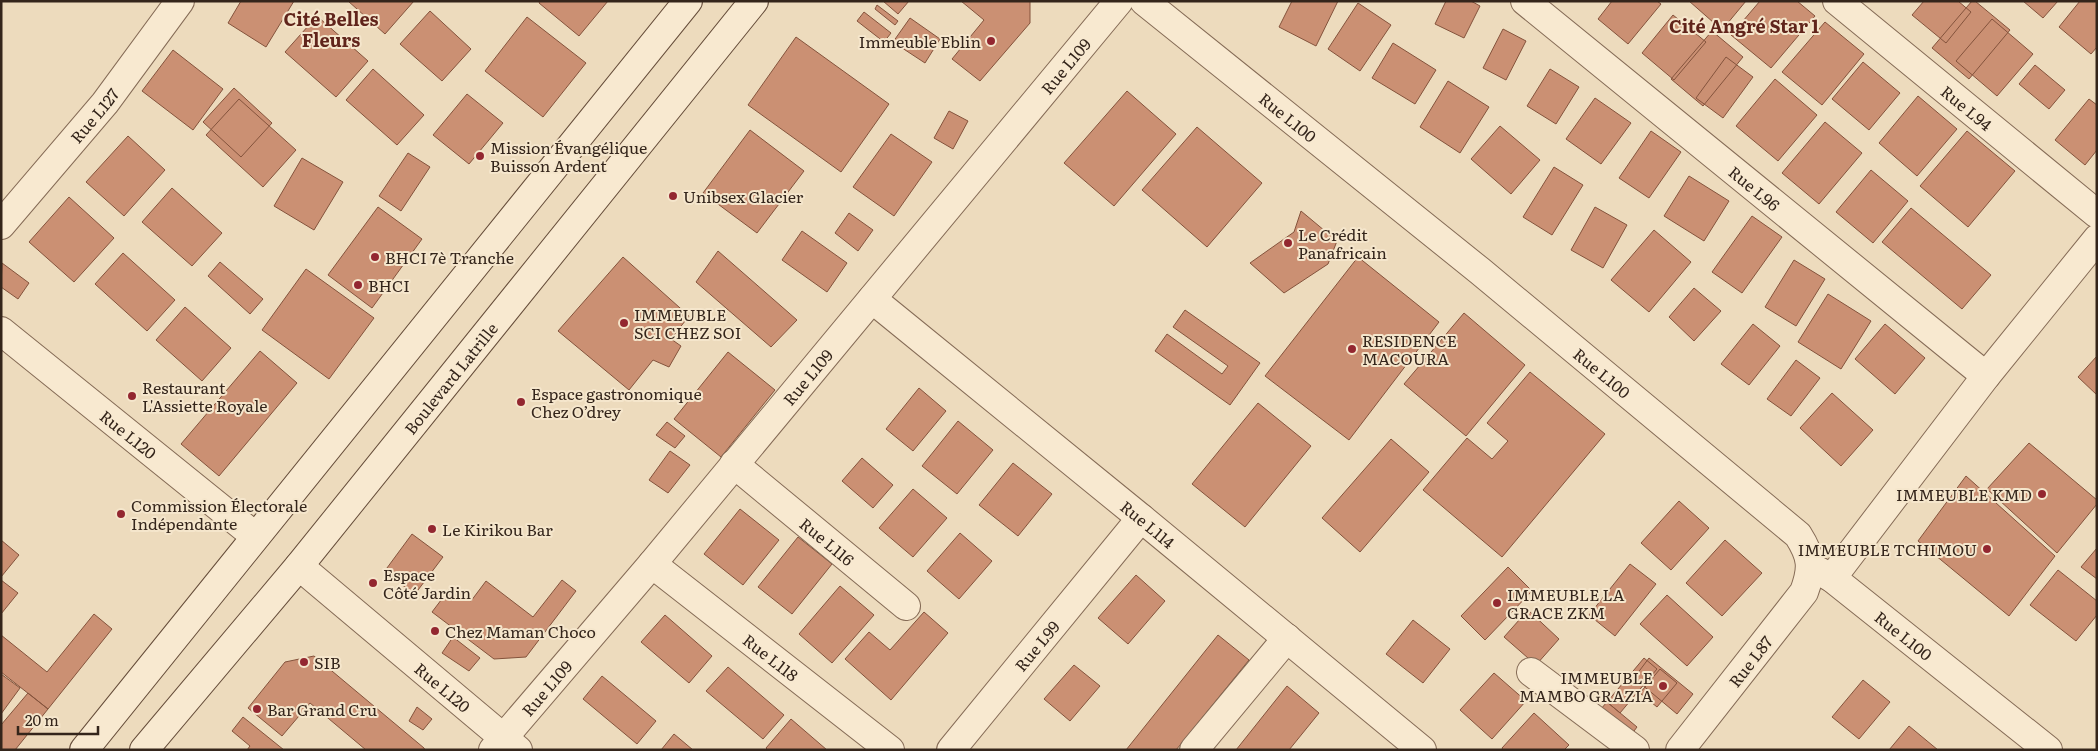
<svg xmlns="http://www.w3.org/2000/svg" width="2098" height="751" font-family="Literata,serif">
<rect width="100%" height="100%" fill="#eddbbd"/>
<path fill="#cb9073" stroke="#84533c" d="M241 1H294L266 47 228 23Z
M348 1H414L385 34Z
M540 1H608L579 36 539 3Z
M883 1H909L898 14Z
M961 1H1030V23L980 81 952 59 984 20Z
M1292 1H1338L1316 46 1279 27Z
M1446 1H1471L1480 6 1464 38 1435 24Z
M1612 1H1657L1661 4 1628 44 1598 19Z
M1689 1H1746L1722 30Z
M1760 1H1797L1815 16 1771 68 1731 35Z
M1924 1H1958L1971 12 1946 43 1912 15Z
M1972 1H1975L2010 30 1969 79 1932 48Z
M2023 1H2058L2043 18Z
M2080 1H2097V47L2091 54 2059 27Z
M1358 3 1391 25 1360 71 1328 49Z
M877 5 898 21 895 25 875 9Z
M430 11 471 49 442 81 400 44Z
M864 12 891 33 884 42 857 21Z
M1673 15 1706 42 1674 80 1642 53Z
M317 16 368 61 336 97 285 52Z
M527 17 586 63 543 117 485 71Z
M910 18 940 39 925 63 893 42Z
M1992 19 2033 54 1997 96 1956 61Z
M1825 22 1864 54 1822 105 1782 72Z
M1503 29 1526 41 1506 80 1483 68Z
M1712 31 1743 57 1703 106 1671 79Z
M796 37 889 104 841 172 748 105Z
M1393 43 1436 70 1415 104 1372 78Z
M173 50 223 89 193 130 142 91Z
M1726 57 1753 77 1723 118 1696 98Z
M1863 62 1900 93 1869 130 1832 99Z
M2035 65 2065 90 2049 109 2019 84Z
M373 69 424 115 397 145 346 100Z
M1550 69 1579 87 1556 124 1527 106Z
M1775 79 1817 115 1778 161 1736 126Z
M1448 81 1489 107 1460 153 1420 127Z
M234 88 272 123 241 157 203 122Z
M1127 91 1176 134 1114 206 1064 163Z
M467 94 503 123 469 164 433 135Z
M1918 96 1957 129 1917 176 1879 143Z
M1595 98 1631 123 1601 164 1566 139Z
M239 99 296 150 263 187 206 135Z
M2089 99 2097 105V150L2085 165 2055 140Z
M949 111 968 121 953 149 934 138Z
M1825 122 1862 153 1819 204 1782 173Z
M1500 126 1540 160 1511 194 1471 159Z
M1197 127 1262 183 1207 247 1142 190Z
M750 130 804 171 757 233 703 193Z
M1651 131 1681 152 1649 198 1619 178Z
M1967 131 2015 171 1968 227 1920 186Z
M891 134 932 162 894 216 853 187Z
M128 136 165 170 124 216 86 182Z
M408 153 430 167 401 211 379 196Z
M302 158 343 182 314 230 274 206Z
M1554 167 1583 185 1552 235 1523 217Z
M1871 170 1908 201 1873 243 1836 212Z
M1689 176 1729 201 1704 241 1664 216Z
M172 188 222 233 192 266 142 222Z
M69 197 114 238 74 282 29 242Z
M378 207 422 239 372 308 328 275Z
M1595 207 1627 225 1603 268 1571 250Z
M1911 208 1991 275 1962 309 1882 242Z
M1301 211 1337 241 1328 264 1284 293 1250 263 1294 232Z
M849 213 873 230 858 251 835 233Z
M1752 216 1782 237 1742 293 1712 272Z
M1654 230 1691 262 1649 312 1611 280Z
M802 231 847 263 827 292 782 260Z
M718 251 797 320 771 347 696 282Z
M123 253 175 300 147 331 95 284Z
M623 257 689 316 671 339 681 346 669 367 653 360 629 390 558 331Z
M1358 257 1439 322 1349 440 1265 376Z
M1794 260 1825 279 1796 326 1765 307Z
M220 262 263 299 250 314 208 276Z
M2 263 29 283 18 299 1 287Z
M306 269 374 318 329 379 262 330Z
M1694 288 1721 311 1694 341 1669 317Z
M1828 294 1871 321 1841 369 1798 342Z
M185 307 231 348 202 381 156 340Z
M1185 310 1260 363 1230 405 1155 351 1167 334 1222 374 1228 366 1173 327Z
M1464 313 1525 365 1466 436 1404 384Z
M1753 324 1780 346 1749 385 1721 364Z
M1885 324 1925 358 1895 394 1855 359Z
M260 351 297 383 219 476 181 444Z
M728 352 775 390 721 457 674 419Z
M2097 356V395L2078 377Z
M1796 360 1820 378 1791 416 1767 399Z
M1530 372 1605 434 1502 557 1423 490 1467 438 1492 459 1508 441 1487 423Z
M919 388 946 411 913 451 886 429Z
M1832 393 1873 430 1841 466 1800 428Z
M1258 403 1311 446 1245 527 1192 484Z
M958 421 993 450 957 494 922 466Z
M667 422 685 436 675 448 656 435Z
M1391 439 1429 472 1360 552 1322 518Z
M2029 443 2097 500V504L2057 553 1987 489Z
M670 451 690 465 668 493 649 480Z
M862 458 893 485 873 508 842 481Z
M1013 463 1052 494 1018 536 979 505Z
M1966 476 2055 556 2009 616 1918 541Z
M913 489 947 518 913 557 879 528Z
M1679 501 1709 528 1671 570 1641 543Z
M740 509 779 540 743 585 704 554Z
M960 533 992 561 959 599 927 571Z
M412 534 443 557 415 594 384 572Z
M798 537 832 564 792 614 758 587Z
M1 540 19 555 1 577Z
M1725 540 1762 573 1722 616 1686 583Z
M2097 548V579L2081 567Z
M1630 564 1656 584 1615 636 1589 615Z
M1508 567 1532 591 1485 640 1461 616Z
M2058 570 2097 601V615L2076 641 2030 605Z
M1136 575 1165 601 1128 644 1098 618Z
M1 580 18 593 1 614Z
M562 580 576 591 526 657 494 659 432 612 451 587 471 601 486 581 533 617Z
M840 586 874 615 832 663 799 634Z
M1667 595 1713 637 1687 666 1640 624Z
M1528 610 1559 639 1536 665 1504 637Z
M924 612 948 633 891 700 845 659 869 632 890 650Z
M94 614 112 629 48 709 1 672V635L47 672Z
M665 615 712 656 689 683 641 642Z
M1413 620 1450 649 1423 683 1386 654Z
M1218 635 1249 660 1176 750H1126Z
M453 637 480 658 469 671 442 653Z
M314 656 424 748 425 750H366L310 703 282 736 248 708 285 662Z
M1644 658 1657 669 1620 713 1607 702Z
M1649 658 1693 694 1677 714 1634 678Z
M1074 665 1100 686 1070 721 1044 699Z
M728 667 784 715 763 739 706 691Z
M1660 669 1677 683 1657 707 1640 693Z
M1494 673 1526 701 1492 739 1460 710Z
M1 674 20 688 1 714Z
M602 676 656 721 637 744 583 699Z
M1863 680 1890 702 1859 739 1832 717Z
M1287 686 1319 713 1289 750H1236Z
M28 693 48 709 15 750H1V725Z
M1607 702 1637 727 1631 735 1600 710Z
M417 707 432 719 423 730 409 721Z
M1534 713 1569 745 1564 750H1503L1502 748Z
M243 717 284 750H247L250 746 232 731Z
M791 719 827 750H768L766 748Z
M1909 726 1938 750H1889Z
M674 734 693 750H661Z"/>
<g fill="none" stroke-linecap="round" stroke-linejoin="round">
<defs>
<g id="minor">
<path id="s1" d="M1144 1 1480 271 1798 535C1812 557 1813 568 1804 592L1680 750"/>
<path id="s2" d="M1525 1 1986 376"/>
<path id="s3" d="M1837 1 2097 214"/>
<path id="s4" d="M1 225 105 103 180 1"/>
<path id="s5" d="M872 299 1141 518 1422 750"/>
<path id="s6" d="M1 331 255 536"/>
<path id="s7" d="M734 464 906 606"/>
<path id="s8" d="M652 564 890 750"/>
<path id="s9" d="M299 566 518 750"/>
<path id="s10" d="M1815 569 1832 578 2048 750"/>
<path d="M1832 578 1986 376 2097 239"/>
<path d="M1531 672 1635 750"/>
<path id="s11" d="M493 750 652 564 1119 1"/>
<path id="s12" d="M951 750 1141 518"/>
<path d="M1194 750 1287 638"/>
</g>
<g id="secondary">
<path d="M84 750 688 1"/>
<path id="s13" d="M144 750 299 566 754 1"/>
</g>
</defs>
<use href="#minor" stroke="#856b56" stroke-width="30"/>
<use href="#secondary" stroke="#664d3a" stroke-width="30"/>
<use href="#minor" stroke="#f8e9d0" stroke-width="28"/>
<use href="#secondary" stroke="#f8e9d0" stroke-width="28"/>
</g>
<g fill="#932730" stroke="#f5e6cc" stroke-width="2">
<circle cx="991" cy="41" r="5"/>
<circle cx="480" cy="156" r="5"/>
<circle cx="673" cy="196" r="5"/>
<circle cx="1288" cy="243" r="5"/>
<circle cx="375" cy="257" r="5"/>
<circle cx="358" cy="285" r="5"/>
<circle cx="624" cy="323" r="5"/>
<circle cx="1352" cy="349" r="5"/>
<circle cx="132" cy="396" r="5"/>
<circle cx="521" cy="402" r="5"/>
<circle cx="2042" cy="494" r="5"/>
<circle cx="121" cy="514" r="5"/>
<circle cx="432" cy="529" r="5"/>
<circle cx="1987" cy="549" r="5"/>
<circle cx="373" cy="583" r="5"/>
<circle cx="1497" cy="603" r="5"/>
<circle cx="435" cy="631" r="5"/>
<circle cx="304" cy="662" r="5"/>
<circle cx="1663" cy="686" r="5"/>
<circle cx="257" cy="709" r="5"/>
</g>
<g text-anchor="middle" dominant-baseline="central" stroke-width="4" stroke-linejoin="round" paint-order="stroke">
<g font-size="16" fill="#34251b" stroke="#f5e6cc" text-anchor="start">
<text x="981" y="41" text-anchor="end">Immeuble Eblin</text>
<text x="490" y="147">Mission Évangélique<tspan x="490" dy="18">Buisson Ardent</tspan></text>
<text x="683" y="196">Unibsex Glacier</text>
<text x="1298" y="234">Le Crédit<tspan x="1298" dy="18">Panafricain</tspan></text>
<text x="385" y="257">BHCI 7è Tranche</text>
<text x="368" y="285">BHCI</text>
<text x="634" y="314">IMMEUBLE<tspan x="634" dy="18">SCI CHEZ SOI</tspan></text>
<text x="1362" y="340">RESIDENCE<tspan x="1362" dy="18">MACOURA</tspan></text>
<text x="142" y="387">Restaurant<tspan x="142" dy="18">L'Assiette Royale</tspan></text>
<text x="531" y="393">Espace gastronomique<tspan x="531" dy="18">Chez O’drey</tspan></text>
<text x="2032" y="494" text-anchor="end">IMMEUBLE KMD</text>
<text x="131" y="505">Commission Électorale<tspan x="131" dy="18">Indépendante</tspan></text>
<text x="442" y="529">Le Kirikou Bar</text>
<text x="1977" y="549" text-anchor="end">IMMEUBLE TCHIMOU</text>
<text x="383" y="574">Espace<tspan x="383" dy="18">Côté Jardin</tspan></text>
<text x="1507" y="594">IMMEUBLE LA<tspan x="1507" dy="18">GRACE ZKM</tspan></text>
<text x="445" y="631">Chez Maman Choco</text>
<text x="314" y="662">SIB</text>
<text x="1653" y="677" text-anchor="end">IMMEUBLE<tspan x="1653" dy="18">MAMBO GRAZIA</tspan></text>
<text x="267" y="709">Bar Grand Cru</text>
</g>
<g font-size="16" fill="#34251b" stroke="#f5e6cc">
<text stroke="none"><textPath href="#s11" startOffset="892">Rue L109</textPath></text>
<text stroke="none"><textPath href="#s3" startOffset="168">Rue L94</textPath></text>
<text stroke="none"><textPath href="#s4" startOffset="144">Rue L127</textPath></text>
<text stroke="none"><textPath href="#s1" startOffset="185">Rue L100</textPath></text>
<text stroke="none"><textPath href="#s2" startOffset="296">Rue L96</textPath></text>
<text stroke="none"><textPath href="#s1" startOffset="590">Rue L100</textPath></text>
<text stroke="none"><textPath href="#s13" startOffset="482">Boulevard Latrille</textPath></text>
<text stroke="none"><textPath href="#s11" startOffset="488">Rue L109</textPath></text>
<text stroke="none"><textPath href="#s6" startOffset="164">Rue L120</textPath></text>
<text stroke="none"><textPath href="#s5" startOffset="356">Rue L114</textPath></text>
<text stroke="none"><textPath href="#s7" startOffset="121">Rue L116</textPath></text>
<text stroke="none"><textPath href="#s10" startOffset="111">Rue L100</textPath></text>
<text stroke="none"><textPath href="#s12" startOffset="135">Rue L99</textPath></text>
<text stroke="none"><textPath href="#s8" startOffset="151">Rue L118</textPath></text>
<text transform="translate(1750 661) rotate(-52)">Rue L87</text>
<text stroke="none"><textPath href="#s11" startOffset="82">Rue L109</textPath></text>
<text stroke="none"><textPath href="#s9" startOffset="188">Rue L120</textPath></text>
</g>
<g font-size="18" font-weight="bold" fill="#60241b" stroke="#f5e6cc">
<text x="331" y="18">Cité Belles<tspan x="331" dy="21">Fleurs</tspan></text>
<text x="1744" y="25">Cité Angré Star 1</text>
</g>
</g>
<rect width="2098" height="751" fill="none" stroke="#34251b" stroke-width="5"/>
<path d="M18 726v8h80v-8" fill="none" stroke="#34251b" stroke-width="2.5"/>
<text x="25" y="726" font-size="15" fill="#34251b" stroke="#f5e6cc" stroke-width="4" paint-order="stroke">20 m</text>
</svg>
